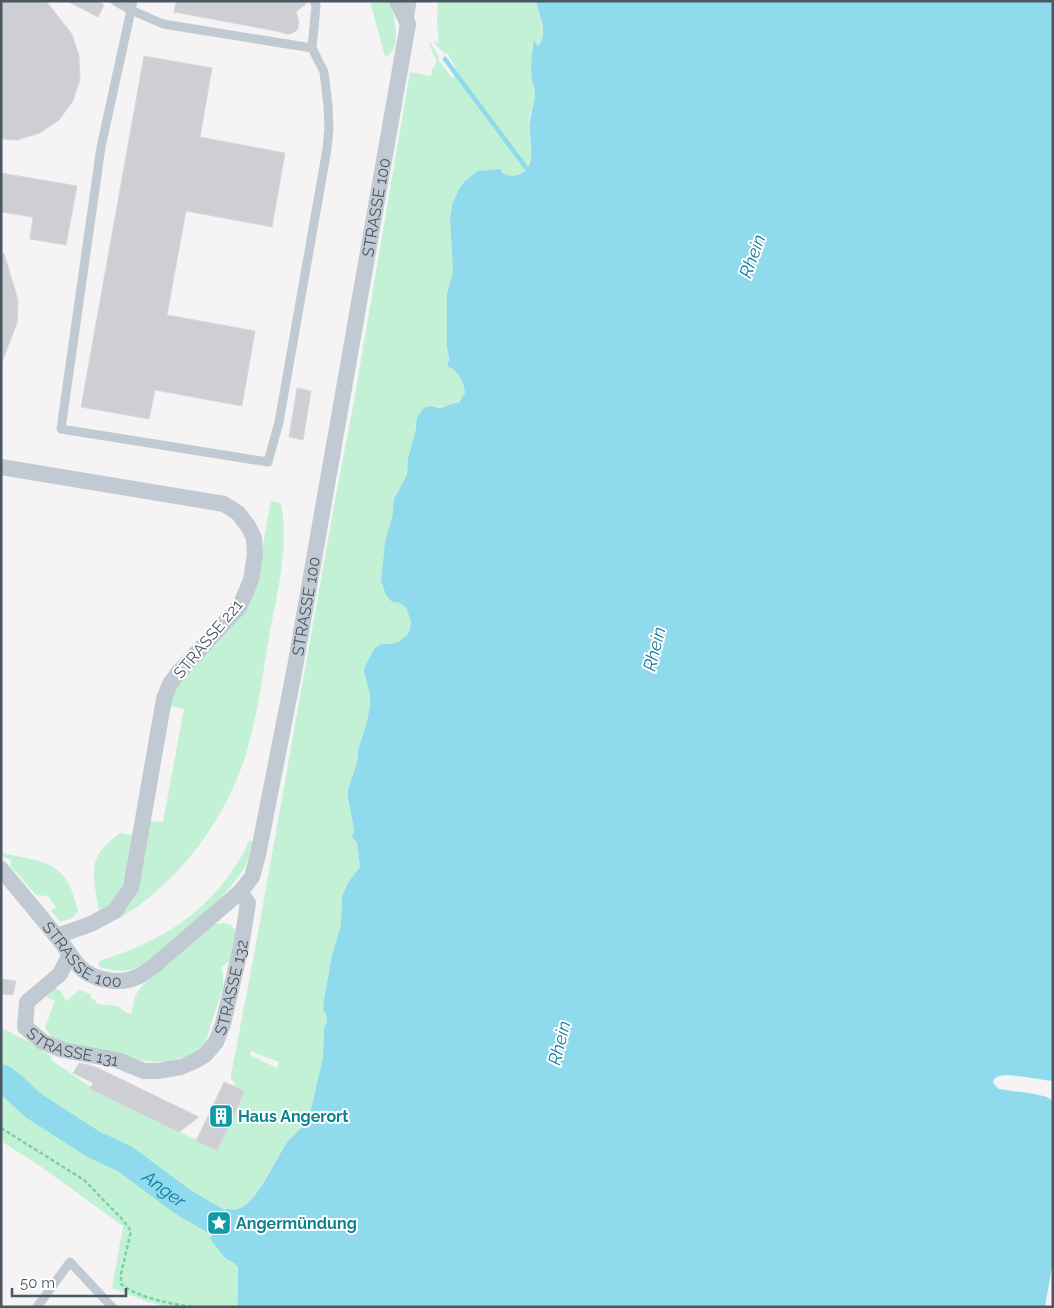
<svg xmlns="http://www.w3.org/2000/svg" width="1054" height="1308" font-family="Raleway,sans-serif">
<rect width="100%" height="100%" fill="#f5f3f3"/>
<path fill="#c3f1d5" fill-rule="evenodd" d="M370 1H390L391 3C394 18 403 50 385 57Z
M438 1H536C539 17 548 31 538 46L535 41C534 54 531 67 532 80 532 85 535 90 535 95 535 104 530 113 529 121 527 138 540 165 519 174 513 177 507 176 501 172V169L464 182 459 189 452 205 450 220 453 271 447 294V347L449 359 447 366C459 373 463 379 465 393 459 406 443 408 430 406L415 426V434L408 458 407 474 399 490 394 498 392 518 387 534 381 581 386 595 392 602 400 603 406 608 411 621 410 630 407 635 400 641 391 644H381L364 671 370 695V704L367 722 358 750V759L348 790V798L354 830 352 837 357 843 360 867 349 881 342 896 341 925 332 955 324 1000 323 1009 326 1014 327 1020 324 1029 323 1057 309 1118C304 1128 295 1133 288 1141 275 1157 258 1203 238 1209 235 1210 230 1209 226 1209L210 1239 225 1258 234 1263 238 1267V1293L237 1307H166L146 1301 112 1288 123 1226 40 1166 1 1141V1028L29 1042 52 1057 51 1060 91 1087V1089L217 1150 245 1092 234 1086 235 1083 231 1079V1075L256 944 336 495 353 407 410 72 431 76 432 70 437 62 429 44 431 43 439 58 438 60 453 79 456 68 447 53 445 54 433 41 439 43 437 26ZM251 1051 279 1062 276 1070 275 1067 250 1055Z
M271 501 281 503C289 544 278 590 270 631 263 672 258 714 246 754 225 821 179 882 119 919L118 918 132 902 135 897 150 821 163 822 184 709 170 706 177 683 254 593Z
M120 833 135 836 126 885 115 903 99 911C97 903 96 895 95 887 91 859 98 850 120 833Z
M249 840 253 842C251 856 245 869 236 880 217 905 188 928 164 948 155 955 147 964 136 968 124 973 111 970 99 967V961C152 944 193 923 228 877 236 865 244 854 249 840Z
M1 853C45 862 67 860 78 911 73 918 69 921 59 921L51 911 56 907 48 896 36 895 16 872C10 869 10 866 11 860L4 857Z
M224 923C242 925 235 946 233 959L221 967 223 973V987L205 1043 201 1048 195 1053 187 1056 168 1061 151 1062 97 1052 53 1039 45 1028 55 1000 47 998 48 993 54 988 60 990 66 1001 79 990 90 994 92 999 95 1000 97 1004 118 1006 125 1012 131 1014 135 996 142 986 210 927 216 924Z"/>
<path fill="#90daee" d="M536 1H1053V1081C1042 1080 1004 1072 997 1077 993 1079 994 1080 993 1083L999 1089 1035 1094 1047 1097 1053 1101V1260L1045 1307H237L238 1293V1267L234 1263 225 1258 210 1239 226 1209C230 1209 235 1210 238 1209 258 1203 276 1157 288 1141 295 1133 304 1128 309 1118L323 1057 324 1029 327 1020 326 1014 323 1009 324 1000 332 955 341 925 342 896 349 881 360 867 357 843 352 837 354 830 348 798V790L358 759V750L367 722 370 704V695L364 671 366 664 375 648 381 644H391L400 641 407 635 410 630 411 621 406 608 400 603 392 602 386 595 381 581 385 544 387 534 392 518 394 498 399 490 407 474 408 458 415 434 417 417 424 408 430 406 440 408 459 402 465 393C463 379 459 372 447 366L449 359 447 347V294L453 271 450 220 452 205 459 189 464 182 478 171 501 169V172C507 176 513 177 520 174 540 165 527 137 530 121 531 112 535 103 535 94 535 89 532 84 532 79 530 66 532 53 534 40L538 46C549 31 539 17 536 1Z"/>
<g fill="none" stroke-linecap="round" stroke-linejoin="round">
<path stroke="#90daee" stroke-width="4.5" d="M445 59 527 169"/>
<path stroke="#90daee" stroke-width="28" id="s1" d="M1 1078 11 1085 34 1106 93 1144 125 1159 183 1202 219 1223 247 1245"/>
</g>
<path fill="#cdcfd5" stroke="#d7d9de" d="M1 1H46L72 34 79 56 80 79 73 101 59 120 40 133 17 140 1 139Z
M67 1H98L104 5 98 17Z
M176 1H308V2L296 12 299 21 298 28 296 31 290 34H286L281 32 174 12Z
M144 56 212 68 200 137 285 153 272 227 186 211 167 315 255 331 242 406 155 390 149 419 81 407Z
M1 173 77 186 66 245 30 239 33 217 1 212Z
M1 253H4L18 300 17 323 2 362Z
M297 388 311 391 303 440 289 437Z
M1 979 16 981 13 995 1 994Z
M79 1063 93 1066 100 1069 199 1117 179 1132 90 1089 93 1083 73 1073Z
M224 1082 245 1091 217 1151 196 1141Z"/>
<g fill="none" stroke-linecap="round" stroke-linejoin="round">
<path stroke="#7ad0a6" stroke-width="2.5" stroke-dasharray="4 2.5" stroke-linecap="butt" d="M1 1128 84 1180 123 1220 131 1231 121 1274V1284C139 1298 171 1304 193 1307"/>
<path stroke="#c1cad2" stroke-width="9" d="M115 1 131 10 163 24 312 48
M133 1 101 147 61 429 268 462 279 422 327 149 329 128 328 106 324 72 312 48 316 6 314 1
M409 21 412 1
M37 1307 70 1262 112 1307"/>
<g stroke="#c1cad2" stroke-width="16">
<path d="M1 467 224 504 238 513 248 526 254 538 255 554 251 580 240 606 178 673 170 684 164 699 131 888 115 911 91 924 57 936"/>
<path id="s2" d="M1 869C20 892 39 914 57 937 66 947 73 961 83 970 99 982 124 985 141 975 145 973 149 969 154 966L240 892 252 877 258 855 295 667 408 24 397 1"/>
<path id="s3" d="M70 954 60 974 27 1002 25 1027 43 1042 63 1050 117 1060 144 1071H158L181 1067 195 1061 205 1055 216 1042 223 1024 241 947 248 903 240 892"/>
</g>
</g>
<defs>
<symbol id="building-square" viewBox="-11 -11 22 22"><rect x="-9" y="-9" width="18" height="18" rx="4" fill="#0f9aa8" stroke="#fff"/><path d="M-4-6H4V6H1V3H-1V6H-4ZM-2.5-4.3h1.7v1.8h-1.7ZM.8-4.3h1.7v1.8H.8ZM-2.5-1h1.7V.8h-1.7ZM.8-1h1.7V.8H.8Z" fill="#fff"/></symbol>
<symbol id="sight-square" viewBox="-11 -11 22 22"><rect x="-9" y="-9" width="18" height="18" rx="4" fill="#0f9aa8" stroke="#fff"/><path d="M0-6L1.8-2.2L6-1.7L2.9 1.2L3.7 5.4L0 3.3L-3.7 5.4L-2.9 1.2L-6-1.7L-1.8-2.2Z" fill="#fff"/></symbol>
</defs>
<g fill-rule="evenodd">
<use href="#building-square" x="207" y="1102" width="28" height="28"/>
<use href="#sight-square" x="205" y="1209" width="28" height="28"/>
</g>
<g text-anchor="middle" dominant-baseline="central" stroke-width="4" stroke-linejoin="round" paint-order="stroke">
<g font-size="16" fill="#4a5661" stroke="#fff">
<text stroke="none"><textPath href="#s2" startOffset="1021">STRASSE 100</textPath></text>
<text stroke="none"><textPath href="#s2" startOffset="616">STRASSE 100</textPath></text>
<text transform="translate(208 639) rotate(-50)">STRASSE 221</text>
<text stroke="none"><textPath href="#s2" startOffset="121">STRASSE 100</textPath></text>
<text stroke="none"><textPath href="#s3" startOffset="358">STRASSE 132</textPath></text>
<text stroke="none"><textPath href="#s3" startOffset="144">STRASSE 131</textPath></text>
</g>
<g font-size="16" font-weight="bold" fill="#0d838f" stroke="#fff" text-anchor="start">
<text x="238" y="1116">Haus Angerort</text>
<text x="236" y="1223">Angermündung</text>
</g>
<g font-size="18" font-style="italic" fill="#0c7c9b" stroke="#fff">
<text transform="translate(752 256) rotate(-70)">Rhein</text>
<text transform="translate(654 649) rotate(-76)">Rhein</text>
<text transform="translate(559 1043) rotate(-76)">Rhein</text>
<text stroke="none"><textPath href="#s1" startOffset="198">Anger</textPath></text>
</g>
</g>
<rect width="1054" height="1308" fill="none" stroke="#4a5661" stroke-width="5"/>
<path d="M12 1288v8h114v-8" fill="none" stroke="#4a5661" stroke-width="2.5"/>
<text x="20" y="1288" font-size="15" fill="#4a5661" stroke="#ffffff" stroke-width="4" paint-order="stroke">50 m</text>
</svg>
